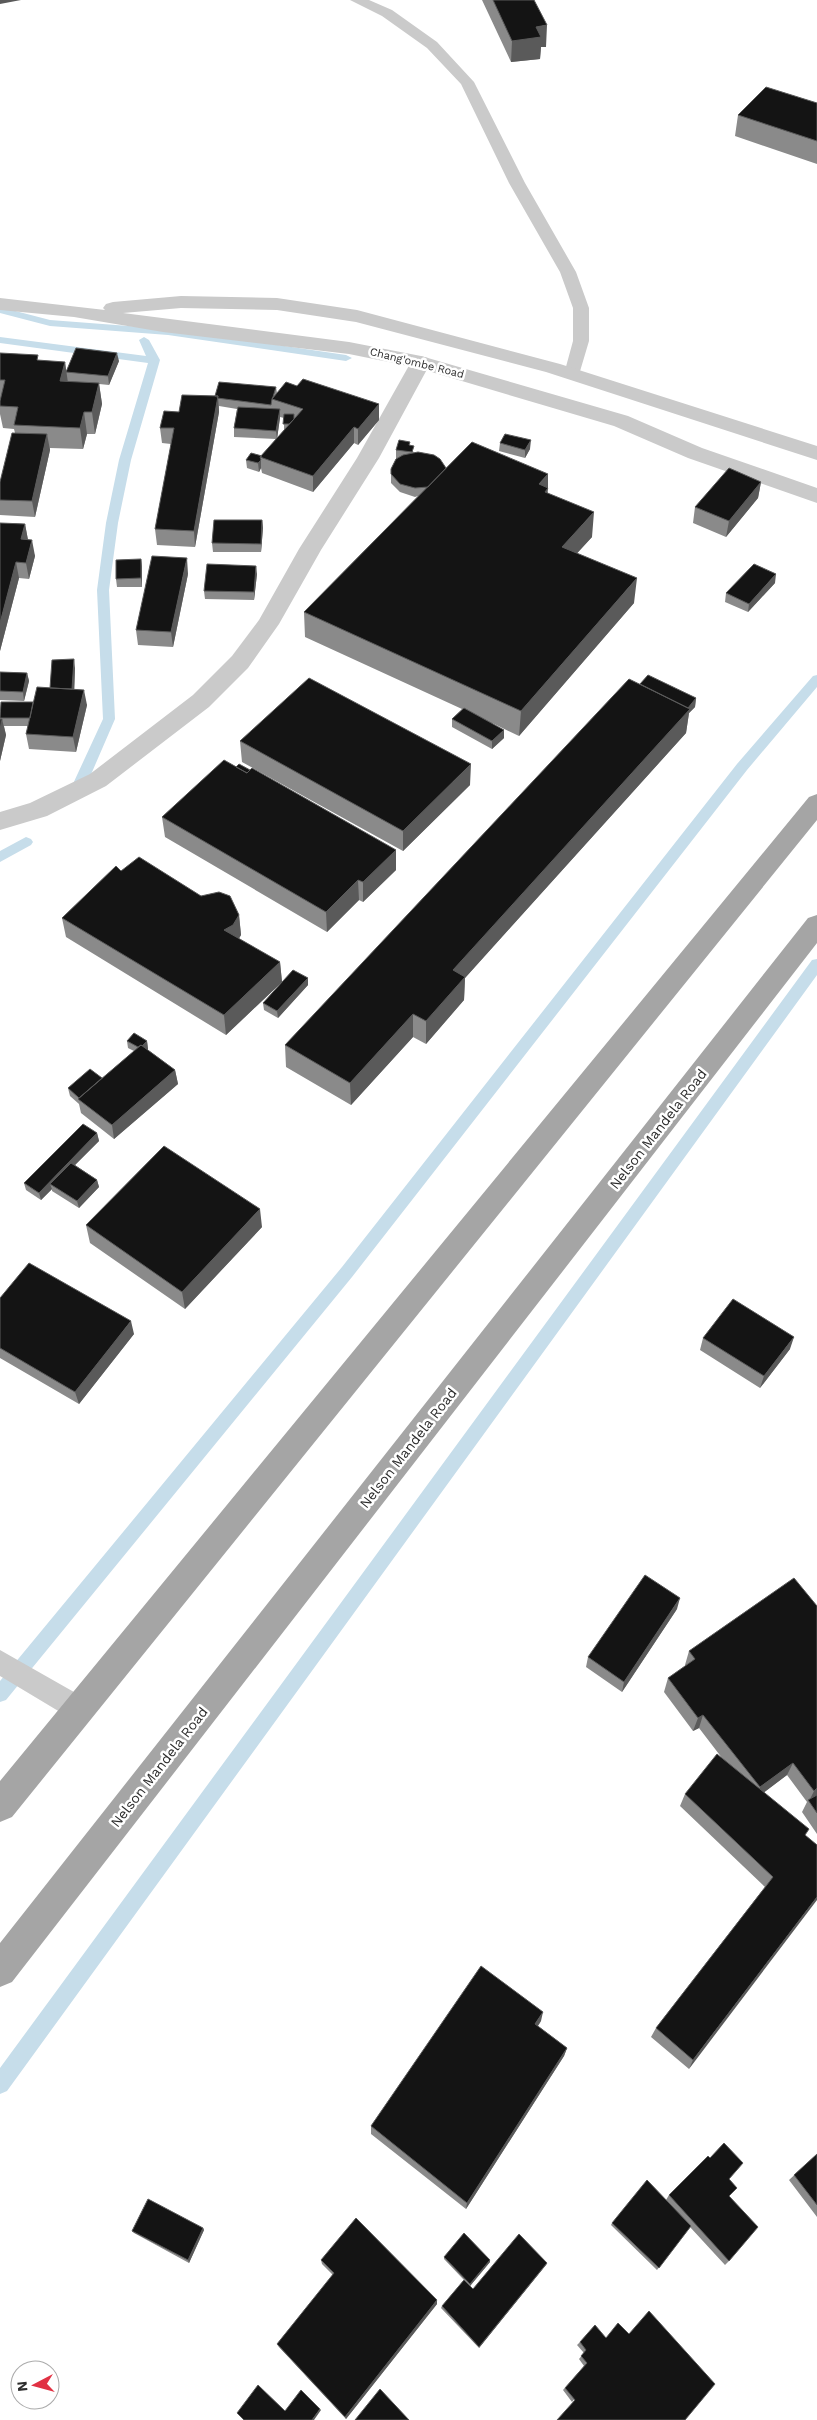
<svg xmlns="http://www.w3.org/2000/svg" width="817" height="2420" font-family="'Work Sans',sans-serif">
<rect width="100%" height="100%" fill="#fff"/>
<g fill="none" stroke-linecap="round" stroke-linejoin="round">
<path fill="#c6ddea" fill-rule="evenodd" d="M0 307 50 320 168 329 346 355 352 358 346 361 168 335 50 326 0 313Z
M0 337 146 356 139 340 144 337 149 340 160 360 131 460 118 523 109 590 115 719 86 786 79 791 72 786 103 719 97 590 106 523 119 460 148 363 0 343Z
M817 675V687L747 770 352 1277 6 1700 0 1702V1681L342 1267 737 764 813 676Z
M26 837 31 839 33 842 31 845 0 862V851Z
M817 959V975L7 2091 0 2094V2068L812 960Z"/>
<path fill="#cacaca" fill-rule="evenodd" d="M350 0H369L392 10 437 42 474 82 525 183 576 272 589 308V341L578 378H566L564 374 573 341V308L560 272 509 183 461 84 427 48 382 16Z
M0 1650 88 1700 92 1709 88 1718 79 1722 70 1718 0 1676Z"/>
<path fill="#cacaca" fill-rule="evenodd" d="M421 356 428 358 431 362 379 458 321 550 279 624 248 668 209 707 106 786 47 816 0 830V812L30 803 90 774 193 695 232 656 259 620 299 549 357 458 411 362 414 358Z"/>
<path fill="#cacaca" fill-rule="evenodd" d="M181 296 277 298 357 310 560 364 817 446V460L546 372 356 322 277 310 181 308 123 313 349 342 421 356 628 416 702 448 817 488V503L688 458 614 426 418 368 349 354 163 332 74 317 0 310V298L105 310 103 308 106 304 113 302Z"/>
<path fill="#a5a5a5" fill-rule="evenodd" d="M817 794V820L12 1817 0 1822V1781L809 797Z
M817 915V943L12 1982 0 1987V1943L808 918Z"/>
</g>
<path fill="#8a8a8a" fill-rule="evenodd" d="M482 0H534L546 47H541L540 59 511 62Z
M817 103V164L735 136 738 115Z
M0 353 39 361 65 362 66 371 119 361 109 385 99 384 102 404 95 434H87L83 449 50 448V450L35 517 0 515V482L15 433 14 429 3 428 0 414Z
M297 386 379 404V420L358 445 354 443 313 492 262 473 261 468 259 472 247 468 246 460 262 456 276 439 234 437V428L237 409 219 406V412L195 547 157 545 155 529 171 444 162 443 160 428 215 396 276 387 277 393ZM280 417 284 418V430L277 439Z
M500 443 530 449 525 458 499 451Z
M410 445 414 453 446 468 547 488V492L592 537 577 553 634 603 519 736 492 723 504 738 492 749 452 727V719L462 709 305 637 304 612 418 496 415 497 400 492 391 483V469L396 459V450Z
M761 482 758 498 726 537 693 523 695 507Z
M262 520 263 528 261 552H213L212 543Z
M0 523 25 524 28 540 35 556 29 579 19 578 0 651Z
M141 559 142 567V587H117L116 579Z
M188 574 173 647 138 645 136 630Z
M257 574 254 600 205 599 204 591Z
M775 583 748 612 725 602 726 593Z
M75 668 74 689 87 705 76 752 29 749 26 734 28 726H4L6 735 0 761V712L33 702Z
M0 672 27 673 29 681 24 701 0 700Z
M640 684 696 698 695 707 689 713 686 733 465 978 464 1000 426 1044 413 1037 351 1105 286 1067 285 1045Z
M240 741 470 785 403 851 242 762Z
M236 767 396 850V870L363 902 359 900 327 932 165 837 162 817Z
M121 871 201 896 239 915 241 935 239 939 280 962 282 982 226 1035 66 937 62 918Z
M308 978V985L278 1018 264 1010 263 1003Z
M127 1041H147L148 1049V1050L175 1070 178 1084 114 1139 81 1113 79 1104 70 1096 68 1088 102 1078 134 1051 128 1048Z
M97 1133 99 1141 75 1165 97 1180 99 1187 79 1208 52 1191V1189L41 1200 26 1190 24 1183Z
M86 1225 262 1227 185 1309 90 1243Z
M0 1298 134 1334 79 1404 0 1358Z
M703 1338 790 1349 760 1388 700 1350Z
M817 1606V1834L802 1812 807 1802 787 1775 764 1792 806 1836 817 1845 689 2069 651 2037 656 2028 765 1887 680 1806 685 1794 722 1758 699 1728 693 1731 664 1692 668 1678 686 1666 685 1665 689 1651Z
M677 1609 622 1692 586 1667 588 1657Z
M541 2021 538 2026 567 2048 564 2056 466 2209 371 2134V2126Z
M817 2154V2217L789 2180Z
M729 2179 737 2188 729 2196V2261L725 2265 690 2227 657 2270 611 2225 612 2223 666 2200 669 2195Z
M203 2228 204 2230 189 2263 134 2233 132 2231Z
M444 2257 490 2260V2262L470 2286 473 2289 547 2263 479 2348 441 2308 442 2306 464 2280 444 2259Z
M321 2260 437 2304 346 2419 279 2347 277 2344 333 2275 322 2264Z
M629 2334 572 2402 563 2390 584 2366 579 2359 584 2353 577 2345 580 2342Z"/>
<path fill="#5a5a5a" d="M0 0H21L0 4Z
M547 25 546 47H541L540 59 511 62 512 41 536 27Z
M117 353 119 361 109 385 108 376Z
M65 362 68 383 60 381Z
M99 383 102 404 95 434 92 412Z
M218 396 219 412 195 547 194 531Z
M379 404V420L358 445V429Z
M280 409V418L277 439 276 431Z
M84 412 87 434 83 449 80 428Z
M354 427V443L313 492V476Z
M47 434 50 450 35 517 32 501Z
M531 440 530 449 525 458V450Z
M261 460V468L259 472 258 463Z
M548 474V488L546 513 539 484Z
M761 482 758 498 726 537 729 521Z
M594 512 592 537 560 572 562 547Z
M262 520 263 528 261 552V544Z
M25 524 28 540 21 539Z
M32 540 35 556 29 579 26 563Z
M187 558 188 574 173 647 171 632Z
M141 559 142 567V587L141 578Z
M16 562 19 578 0 651V623Z
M256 566 257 574 254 600V592Z
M776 574 775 583 748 612 749 604Z
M637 578 634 603 519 736 521 711Z
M74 659 75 668 74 700 72 691Z
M27 673 29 681 24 701 23 692Z
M84 690 87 705 76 752 73 737Z
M696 698 695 707 689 713 686 733 465 978 464 1000 426 1044V1021L453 970 679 718Z
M2 719 6 735 0 761V730Z
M504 730V738L492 749V741Z
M471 764 470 785 403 851V831Z
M396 850V870L363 902V882Z
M358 880 359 900 327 932 326 912Z
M239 915 241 935 235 944 224 930Z
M280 962 282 982 226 1035 224 1015Z
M308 978V985L278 1018 277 1011Z
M413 1014V1037L351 1105 350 1083Z
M147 1041 148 1049 141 1056 140 1048Z
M175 1070 178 1084 114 1139 112 1125Z
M97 1133 99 1141 54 1186 50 1184 52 1189 41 1200 39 1193Z
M97 1180 99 1187 79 1208 77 1201Z
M260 1209 262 1227 185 1309 182 1292Z
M131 1321 134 1334 79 1404 75 1392Z
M794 1337 790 1349 760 1388 764 1376Z
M680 1598 677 1609 622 1692 624 1682Z
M703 1715 699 1728 693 1731 698 1718Z
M793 1763 787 1775 754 1800 760 1787Z
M817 1788V1796L809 1801 814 1791Z
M817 1897V1900L689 2069 693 2060Z
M543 2012 541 2021 533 2033 535 2024Z
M567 2048 564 2056 466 2209 467 2203Z
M203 2228 204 2230 189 2263 188 2260Z
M490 2260V2262L470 2286V2284Z
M547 2263 546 2265 479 2348V2347Z
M437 2300V2304L346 2419 345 2417Z
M320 2409 321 2410 314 2420H312Z"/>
<path fill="#141414" stroke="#5a5a5a" d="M493 0H534L547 25 536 27 541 37 512 41Z
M766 87 817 103V141L738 115Z
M76 348 117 353 108 376 66 372Z
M0 353 38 355 37 360 65 362 60 381 99 383 92 412H84L80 428 14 425 18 407 0 406V401L5 380H0Z
M303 379 379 404 358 429 354 427 313 476 260 457 303 409 272 399 286 382 297 386Z
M219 382 276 387 273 397 272 399 271 405 217 398 218 396H215Z
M182 395 218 396 194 531 155 529 174 428H160L164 411 179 412Z
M238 407 280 409 276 431 234 428Z
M284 414H294V419L289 424H283Z
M12 433 47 434 32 501 0 500V482Z
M505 434 531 440 525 450 500 443Z
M399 440 410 442 409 445 414 446 412 452 396 450Z
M472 442 548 474 539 484 548 488 545 492 594 512 562 547 637 578 521 711 304 612Z
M418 452 434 455 440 459 446 468 428 487 415 488 400 484 391 474V469L396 459 403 455Z
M251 453 262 456 260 457 261 460 258 463 246 460Z
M729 468 761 482 729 521 695 507Z
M214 520H262L261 544 212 543Z
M0 523 25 524 21 539 32 540 26 563 16 562 0 623Z
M152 556 187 558 171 632 136 630Z
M141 559V578L116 579V560Z
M207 564 256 566 254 592 204 591Z
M754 564 776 574 749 604 726 593Z
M74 659 72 689 50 688 52 660Z
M0 672 27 673 23 692 0 691Z
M648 675 696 698 688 708 640 684Z
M309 678 471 764 403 831 240 741Z
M629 679 690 709 453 970 465 977 426 1021 413 1014 350 1083 285 1045Z
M37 687 84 690 73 737 26 734Z
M1 702H33L30 718H0Z
M464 708 504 730 492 741 452 719Z
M0 719H2L0 730Z
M224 760 247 773 252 768 396 850 363 882 358 880 326 912 162 817Z
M239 764 250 770 247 773 236 767Z
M139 857 201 896 219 892 230 896 239 915 233 925 224 930 280 962 224 1015 62 918 116 866 121 871Z
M293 970 308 978 277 1011 263 1003Z
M134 1033 147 1041 142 1046 141 1045 138 1047 127 1041Z
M141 1045 175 1070 112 1125 78 1099Z
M90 1069 102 1078 79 1098 68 1088Z
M83 1124 97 1133 39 1193 24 1183Z
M164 1146 260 1209 182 1292 86 1225Z
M71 1163 97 1180 77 1201 50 1184Z
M29 1263 131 1321 75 1392 0 1348V1298Z
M733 1299 794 1337 764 1376 703 1338Z
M645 1575 680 1598 624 1682 588 1657Z
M794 1578 817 1606V1788L814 1791 793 1763 760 1787 703 1715 698 1718 668 1678 695 1659 689 1651Z
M717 1754 809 1829 805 1835 817 1845V1897L693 2060 656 2028 773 1877 685 1794Z
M817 1795V1813L808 1800Z
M481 1966 543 2012 535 2024 567 2048 467 2203 371 2126Z
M724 2143 743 2163 729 2179 737 2188 729 2196 758 2227 729 2261 669 2195 708 2156 710 2158Z
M817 2154V2205L794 2175Z
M647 2180 691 2226 659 2268 612 2223Z
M148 2199 203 2228 188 2260 132 2231Z
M356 2218 437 2300 345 2417 277 2344 334 2273 321 2260Z
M464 2233 490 2260 470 2284 444 2257Z
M519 2234 547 2263 479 2347 442 2306 464 2280 473 2289Z
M649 2311 715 2384 685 2420H557L575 2400 565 2388 587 2363 581 2356 586 2350 580 2342 595 2325 606 2338 618 2323 629 2334Z
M258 2385 285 2411 301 2390 320 2409 312 2420H244L237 2413Z
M380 2389 409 2420H355Z"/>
<g text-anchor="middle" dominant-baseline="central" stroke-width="5" stroke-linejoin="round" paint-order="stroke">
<g font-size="11" fill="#2d2d2d" stroke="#fff">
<text transform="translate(417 363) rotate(14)">Chang'ombe Road</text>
</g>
<g font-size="14" fill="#2d2d2d" stroke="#fff">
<text transform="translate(658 1129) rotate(-52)">Nelson Mandela Road</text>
<text transform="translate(408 1448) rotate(-52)">Nelson Mandela Road</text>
<text transform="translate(159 1767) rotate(-52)">Nelson Mandela Road</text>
</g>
</g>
<g transform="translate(35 2385) rotate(264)"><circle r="24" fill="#ffffff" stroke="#ababab"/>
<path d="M0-4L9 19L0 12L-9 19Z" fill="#e13143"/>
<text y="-8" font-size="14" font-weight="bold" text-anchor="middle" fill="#2d2d2d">N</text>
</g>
</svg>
